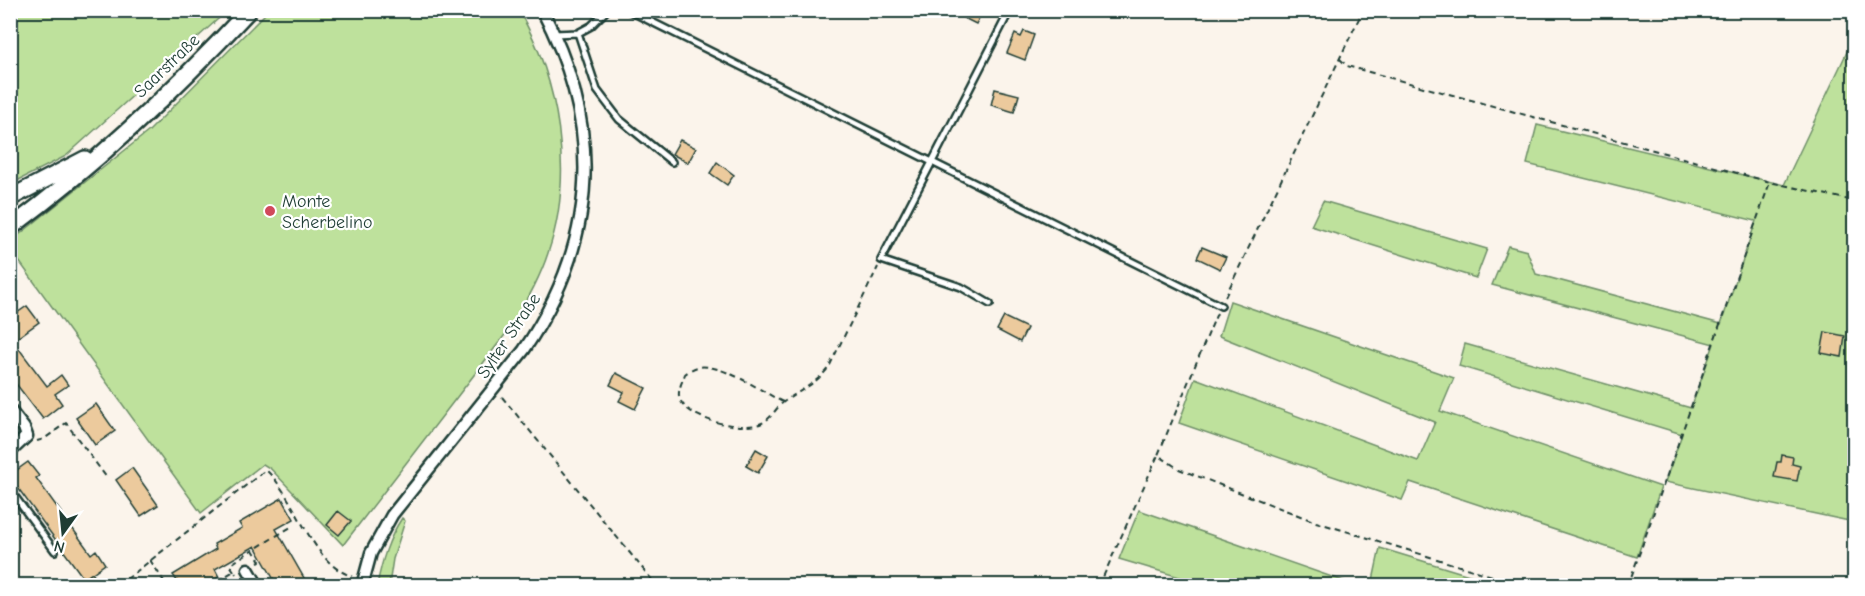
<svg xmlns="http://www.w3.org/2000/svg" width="1865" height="596" font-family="'Comic Neue',sans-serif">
<rect width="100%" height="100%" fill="#fbf4eb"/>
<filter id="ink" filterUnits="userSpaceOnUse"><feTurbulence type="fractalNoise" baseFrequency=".0167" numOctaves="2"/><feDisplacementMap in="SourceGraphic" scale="12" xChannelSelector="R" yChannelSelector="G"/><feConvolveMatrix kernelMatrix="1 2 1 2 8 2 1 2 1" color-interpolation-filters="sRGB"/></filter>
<g filter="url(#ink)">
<path fill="#bee19c" stroke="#6e8f68" stroke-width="1.5" d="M11 10H227V11L66 156 11 184Z
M268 11H519C559 80 575 175 548 253 540 278 527 300 514 323L343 545 271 469 263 464 201 513 11 250 10 242 149 131Z
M1854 37V522L1665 482 1682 434 1459 366 1465 344 1691 408 1714 344 1492 285 1508 246 1527 251 1536 274 1721 324 1756 221 1527 164 1537 125 1784 185Z
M1323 201 1487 249 1476 278 1311 226Z
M1230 301 1454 378 1440 411 1661 487 1637 557 1410 482 1402 500 1179 423 1195 378 1418 461 1435 422 1219 336Z
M1139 510 1355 585H1206L1119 559Z
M402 518 405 521 393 559 389 585H377C382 561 388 539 402 518Z
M1380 548 1502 585H1372Z"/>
<path fill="#ecca9d" stroke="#1f3d34" stroke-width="1.5" d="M948 10H983L976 24Z
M1024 31 1034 35 1025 60 1007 53 1015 34 1021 37Z
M995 89 1019 95 1014 112 991 105Z
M680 140 696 148 688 163 672 154Z
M717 162 734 175 727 185 710 173Z
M1202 247 1226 257 1220 269 1197 258Z
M27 306 39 322 13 341 47 386 61 375 68 385 55 394 62 404 43 419 10 376V318Z
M1004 317 1027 328 1020 342 997 330Z
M1825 332 1845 336 1842 357 1821 353Z
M616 373 646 388 635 409 619 401 624 392 610 385Z
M96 404 115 431 95 445 76 418Z
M756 449 768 456 758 473 746 466Z
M1782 455 1793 457 1792 464 1800 466 1797 481 1774 477 1777 462H1781Z
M28 462 39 476 36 478 91 554 96 550 105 564 84 579 10 477V475Z
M132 468 158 505 141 516 116 480Z
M282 498 294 519 276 529 308 585H277L255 546 215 569 219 577 205 585H180L173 575 216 549 214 544 242 528 239 523Z
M338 511 351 521 339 535 327 525Z
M92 573 101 585H75Z"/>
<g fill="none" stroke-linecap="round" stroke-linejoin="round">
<defs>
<path id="lane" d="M628 10 932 162 1010 10
M578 33 591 26 607 10
M554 34 578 33 597 90 619 119 672 162
M990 304 961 287 881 260 932 162 1221 306
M10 490 55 551"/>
<path id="street" d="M10 410 24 428 27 436 10 452
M248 569 258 586
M362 586 371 553 392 515 524 350C598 241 604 127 542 10"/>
<path id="secondary" d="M10 198 85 159
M10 228C96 164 176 89 249 10"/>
</defs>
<use href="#lane" stroke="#1f3d34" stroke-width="10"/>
<use href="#street" stroke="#1f3d34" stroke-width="15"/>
<use href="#secondary" stroke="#1f3d34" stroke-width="20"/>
<path stroke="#1f3d34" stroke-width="2" stroke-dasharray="6 4.5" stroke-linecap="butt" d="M1340 59 1347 66 1770 182 1854 201
M1225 297 1363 10
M1217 313 1158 455 1179 469 1316 522 1525 586
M502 397 657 586
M783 402C761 391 722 363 698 367 693 368 689 371 685 374 683 380 678 389 679 396 683 420 744 432 762 423 772 418 776 407 785 401 802 389 816 384 829 367L878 267
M37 441 44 439 66 423 107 478
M150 560 167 586
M258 562 260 561 253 550 291 527
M234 571 230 565 252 550
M118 586 263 472 267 471C297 499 312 565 352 576
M209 586 234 571 236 574
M1099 586 1158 455
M1628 586 1770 182"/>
<use href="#lane" stroke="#fff" stroke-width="5"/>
<use href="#street" stroke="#fff" stroke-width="10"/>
<use href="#secondary" stroke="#fff" stroke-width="15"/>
</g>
</g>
<circle fill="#d1495b" stroke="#fff" stroke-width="2" cx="270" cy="211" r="6"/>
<g text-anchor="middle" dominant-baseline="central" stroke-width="4.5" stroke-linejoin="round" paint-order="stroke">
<g font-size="18" fill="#1f3d34" stroke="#fff">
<text transform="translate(167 66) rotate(-44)">Saarstraße</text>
<text transform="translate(509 336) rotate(-56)">Sylter Straße</text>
</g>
<g font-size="18" fill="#1f3d34" stroke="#fff" text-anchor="start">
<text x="282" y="201">Monte<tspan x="282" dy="21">Scherbelino</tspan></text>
</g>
</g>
<rect width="1865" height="596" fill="none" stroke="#fff" stroke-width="36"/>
<rect x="18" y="18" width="1829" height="560" fill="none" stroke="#1f3d34" stroke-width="2" filter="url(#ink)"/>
<g transform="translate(63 533) rotate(195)" stroke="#ffffff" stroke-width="4.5" paint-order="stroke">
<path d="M0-4.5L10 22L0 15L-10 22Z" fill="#1f3d34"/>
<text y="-9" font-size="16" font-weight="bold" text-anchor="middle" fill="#1f3d34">N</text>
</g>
</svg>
